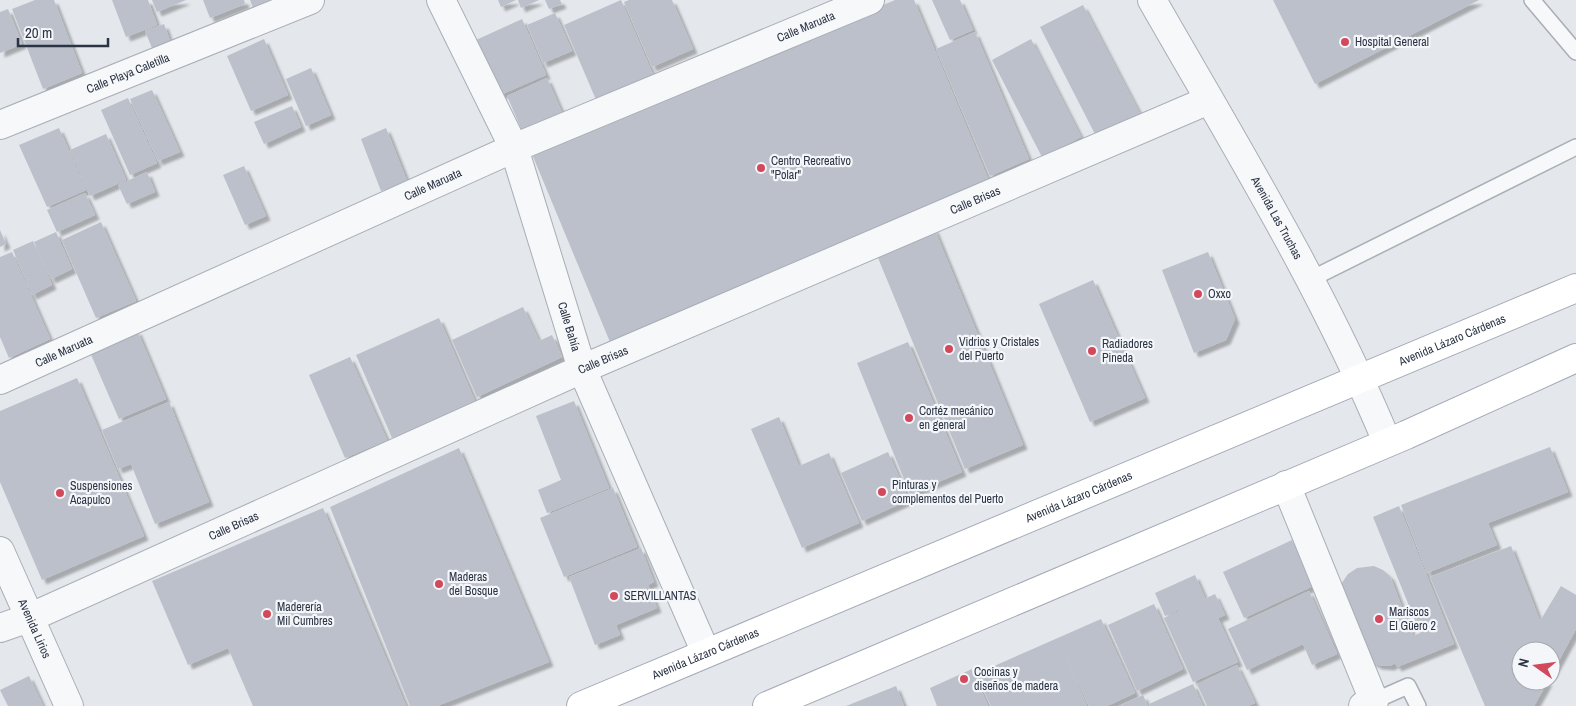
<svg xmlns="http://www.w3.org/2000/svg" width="1576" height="706" font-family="'Archivo Narrow',sans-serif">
<defs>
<filter id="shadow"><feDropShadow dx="4.5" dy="4.5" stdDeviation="1" flood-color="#0004"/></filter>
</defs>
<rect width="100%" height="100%" fill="#e4e7ec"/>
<path fill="#bbc0ca" filter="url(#shadow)" d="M35 0H54L82 73 43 89 12 9Z
M112 0H148L157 25 126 37Z
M152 0H186L157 12Z
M203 0H244L245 4 210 18Z
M250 0H273L253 8Z
M498 0H516L501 7Z
M518 0H539L521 8Z
M545 0H560L562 4 549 9Z
M621 0 654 77 597 102 564 25Z
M629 0H672L693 49 652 67 624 2Z
M895 0H914L989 181 610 342 532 154Z
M932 0H960L973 30 950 40Z
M1273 0H1479L1315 84Z
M1083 5 1140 114 1096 136 1040 27Z
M8 9 22 44 0 53V12Z
M555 13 572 51 543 63 527 25Z
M522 19 546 75 500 95 476 40Z
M164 24 170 41 152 48 145 31Z
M975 32 1029 159 990 176 936 49Z
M264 39 288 95 251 111 227 56Z
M1031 39 1081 137 1042 157 992 60Z
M311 68 331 115 306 126 286 79Z
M547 78 563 115 523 133 507 96Z
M152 90 180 152 158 161 130 99Z
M128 98 157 163 130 175 101 110Z
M292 106 301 127 264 144 254 122Z
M59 128 86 190 47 207 19 145Z
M386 128 407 181 381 191 361 139Z
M106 134 126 180 90 196 70 150Z
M244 166 266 216 245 225 223 175Z
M147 172 155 192 127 204 118 185Z
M85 193 95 215 57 232 47 210Z
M101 222 136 301 96 318 62 240Z
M934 228 1023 445 965 469 876 253Z
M0 230 6 244 0 247Z
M56 232 72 269 51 279 34 242Z
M33 241 52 285 32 295 13 250Z
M12 252 50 339 9 358 0 337V257Z
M1208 252 1235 319 1226 340 1194 353 1162 270Z
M1093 280 1145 398 1090 422 1039 304Z
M523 307 539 341 552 335 562 357 477 397 452 340Z
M439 318 475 401 392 438 356 355Z
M137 330 166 399 119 419 89 350Z
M908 342 962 472 910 494 857 363Z
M350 357 387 440 345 458 309 375Z
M77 378 144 536 42 580 0 482V411Z
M574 401 609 488 547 513 538 490 561 480 536 416Z
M169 402 209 502 155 524 131 464 118 469 102 430Z
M779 417 799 466 829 453 859 523 802 548 751 429Z
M1550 447 1568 492 1488 523 1497 545 1427 573 1401 505Z
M459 448 549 662 437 706H410L330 507Z
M888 452 909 500 862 521 841 473Z
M613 488 637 547 564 577 540 518Z
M1399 506 1454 644 1397 667 1395 663 1390 666 1378 665 1367 659 1341 584 1348 574 1357 568 1374 566 1383 570 1390 576 1413 636 1420 633 1373 517Z
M323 508 406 706H253L228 648 188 665 152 581Z
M1292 540 1313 586 1244 618 1223 572Z
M1511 546 1540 621 1561 586 1576 595V629L1551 675V651H1521V681H1548L1534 706H1485L1430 577Z
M641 548 654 582 648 585 657 608 616 625 620 635 595 645 569 577Z
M1195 575 1205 598 1165 616 1155 593Z
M1309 591 1337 654 1312 665 1303 644 1247 670 1228 629Z
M1215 594 1225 615 1218 618 1238 662 1193 682 1164 618Z
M1154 604 1183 669 1137 691 1108 625Z
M1101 619 1135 693 1107 706H1089L1060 642 1087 706H991L976 674Z
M1237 665 1255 703 1248 706H1207L1197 684Z
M972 669 988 706H937L930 688Z
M29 676 43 706H8L0 690Z
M1193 684 1203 706H1150L1149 704Z
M896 686 904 706H846Z
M1143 695 1148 706H1119Z"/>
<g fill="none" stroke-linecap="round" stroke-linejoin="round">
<defs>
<path id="service" d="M1532 0 1576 52
M1311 279 1576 147
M1374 701 1408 686 1418 706"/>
<g id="minor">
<path id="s1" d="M441 0 514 148 582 369 706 653"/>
<path id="s2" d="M0 125 310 0"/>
<path id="s3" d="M0 380 514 148 870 0"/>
<path d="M1286 485 1374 701 1363 706"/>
<path id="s4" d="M0 551 69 706"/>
<path id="s5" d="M0 628 29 618 582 369 1209 100"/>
</g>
<g id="tertiary">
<path id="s6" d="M1152 0C1235 145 1323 288 1387 442"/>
</g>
<g id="primary">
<path id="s7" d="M581 706 1576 288"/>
<path d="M767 706 1406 435 1576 358"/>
</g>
</defs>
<use href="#service" stroke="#a9aeb7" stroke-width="18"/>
<use href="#minor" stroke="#a9aeb7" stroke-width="30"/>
<use href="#tertiary" stroke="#a9aeb7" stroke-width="30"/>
<use href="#primary" stroke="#a3abb8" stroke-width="30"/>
<use href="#service" stroke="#f7f8fa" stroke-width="15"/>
<use href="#minor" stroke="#f7f8fa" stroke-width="28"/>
<use href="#tertiary" stroke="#f7f8fa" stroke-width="28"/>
<use href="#primary" stroke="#fff" stroke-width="28"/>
</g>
<g fill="#d1495b" stroke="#f4f6f9" stroke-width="2">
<circle cx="1345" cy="42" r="5"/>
<circle cx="761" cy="168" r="5"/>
<circle cx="1198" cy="294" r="5"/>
<circle cx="949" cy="349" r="5"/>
<circle cx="1092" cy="351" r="5"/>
<circle cx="909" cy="418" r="5"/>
<circle cx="882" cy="492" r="5"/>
<circle cx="60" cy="493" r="5"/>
<circle cx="439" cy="584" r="5"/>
<circle cx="614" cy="596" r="5"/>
<circle cx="267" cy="614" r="5"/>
<circle cx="1379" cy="619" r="5"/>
<circle cx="964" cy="679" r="5"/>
</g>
<g text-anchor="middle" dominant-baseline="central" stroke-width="4.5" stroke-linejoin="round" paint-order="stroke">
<g font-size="12" fill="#2b3445" stroke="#f4f6f9">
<text stroke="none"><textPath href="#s3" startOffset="880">Calle Maruata</textPath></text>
<text stroke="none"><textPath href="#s2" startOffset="138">Calle Playa Caletilla</textPath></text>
<text stroke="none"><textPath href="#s3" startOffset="475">Calle Maruata</textPath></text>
<text stroke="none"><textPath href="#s5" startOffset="1065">Calle Brisas</textPath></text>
<text stroke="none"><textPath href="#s6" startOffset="251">Avenida Las Truchas</textPath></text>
<text stroke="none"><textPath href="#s1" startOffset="352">Calle Bahía</textPath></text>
<text stroke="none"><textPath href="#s7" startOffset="945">Avenida Lázaro Cárdenas</textPath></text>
<text stroke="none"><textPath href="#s3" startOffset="70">Calle Maruata</textPath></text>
<text stroke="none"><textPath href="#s5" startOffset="660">Calle Brisas</textPath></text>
<text stroke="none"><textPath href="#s7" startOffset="540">Avenida Lázaro Cárdenas</textPath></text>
<text stroke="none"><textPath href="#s5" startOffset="255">Calle Brisas</textPath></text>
<text stroke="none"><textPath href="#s4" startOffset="85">Avenida Lirios</textPath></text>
<text stroke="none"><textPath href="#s7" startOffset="135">Avenida Lázaro Cárdenas</textPath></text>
</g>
<g font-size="12" fill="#2b3445" stroke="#f4f6f9" text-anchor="start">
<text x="1355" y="42">Hospital General</text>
<text x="771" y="161">Centro Recreativo<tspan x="771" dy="14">"Polar"</tspan></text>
<text x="1208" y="294">Oxxo</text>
<text x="959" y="342">Vidrios y Cristales<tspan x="959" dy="14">del Puerto</tspan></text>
<text x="1102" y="344">Radiadores<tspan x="1102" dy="14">Pineda</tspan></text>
<text x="919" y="411">Cortéz mecánico<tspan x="919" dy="14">en general</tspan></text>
<text x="892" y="485">Pinturas y<tspan x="892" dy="14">complementos del Puerto</tspan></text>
<text x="70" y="486">Suspensiones<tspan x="70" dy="14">Acapulco</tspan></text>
<text x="449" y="577">Maderas<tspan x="449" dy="14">del Bosque</tspan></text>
<text x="624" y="596">SERVILLANTAS</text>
<text x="277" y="607">Maderería<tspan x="277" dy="14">Mil Cumbres</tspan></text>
<text x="1389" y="612">Mariscos<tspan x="1389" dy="14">El Güero 2</tspan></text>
<text x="974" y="672">Cocinas y<tspan x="974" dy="14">diseños de madera</tspan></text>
</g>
</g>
<g transform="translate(1536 666) rotate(284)"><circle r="24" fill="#f4f6f9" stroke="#a4a8b1"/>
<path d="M0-4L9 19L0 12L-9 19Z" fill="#d1495b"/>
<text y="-8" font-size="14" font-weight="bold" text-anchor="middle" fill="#2b3445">N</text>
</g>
<path d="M18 38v8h90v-8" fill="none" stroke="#2b3445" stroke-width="2.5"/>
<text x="25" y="38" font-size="15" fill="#2b3445" stroke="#f4f6f9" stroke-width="4" paint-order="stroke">20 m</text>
</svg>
